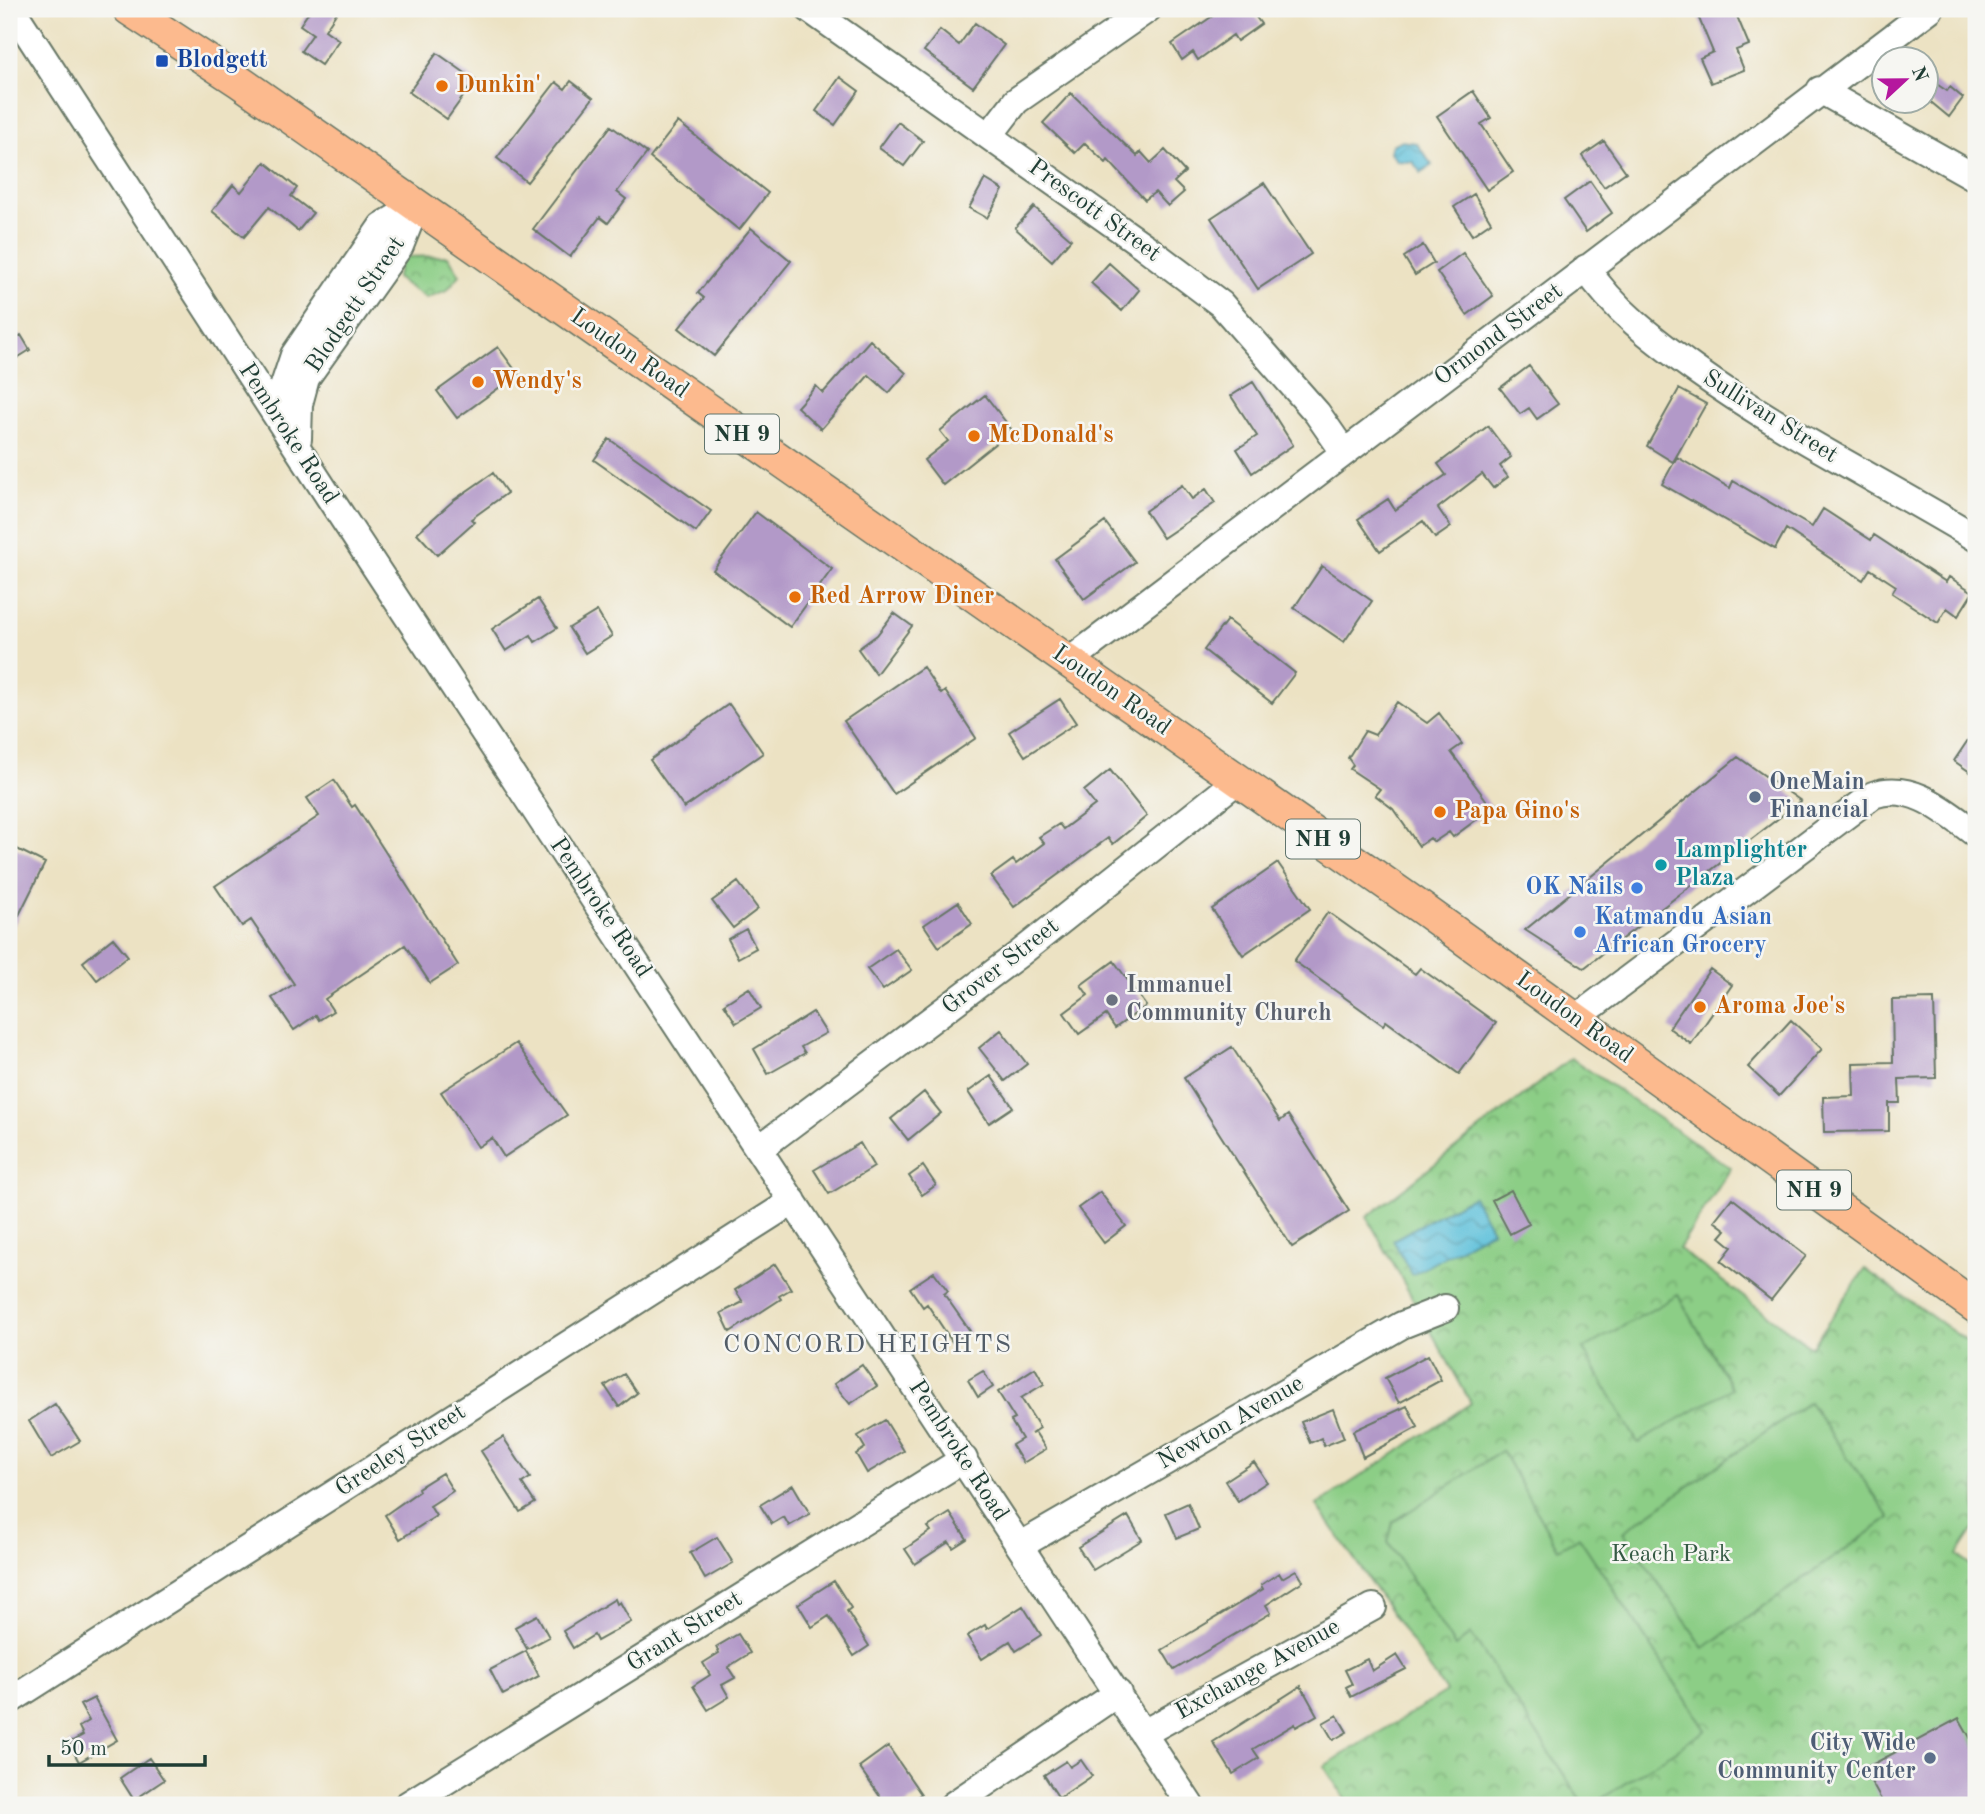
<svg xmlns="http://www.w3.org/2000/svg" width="1985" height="1814" font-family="'Old Standard TT',serif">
<defs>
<pattern id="park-crowns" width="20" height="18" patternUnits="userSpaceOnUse" patternTransform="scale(1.75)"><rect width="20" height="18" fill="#8cce86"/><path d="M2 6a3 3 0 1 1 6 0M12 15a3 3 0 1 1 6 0" fill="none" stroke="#72a86e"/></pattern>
<pattern id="water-waves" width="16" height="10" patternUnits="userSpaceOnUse" patternTransform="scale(1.75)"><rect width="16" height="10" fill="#5cc0da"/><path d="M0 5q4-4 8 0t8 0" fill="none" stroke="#4b9db2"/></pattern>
</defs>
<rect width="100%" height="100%" fill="#f6f6f2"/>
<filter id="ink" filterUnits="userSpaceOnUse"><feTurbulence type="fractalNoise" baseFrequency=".0143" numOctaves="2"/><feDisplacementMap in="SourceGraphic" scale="14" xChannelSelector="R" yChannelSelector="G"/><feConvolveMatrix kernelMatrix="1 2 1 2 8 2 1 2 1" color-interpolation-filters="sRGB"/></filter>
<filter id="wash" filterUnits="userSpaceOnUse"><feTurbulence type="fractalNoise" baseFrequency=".00686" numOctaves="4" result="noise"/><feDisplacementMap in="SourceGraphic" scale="28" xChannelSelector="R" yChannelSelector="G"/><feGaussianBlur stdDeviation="1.57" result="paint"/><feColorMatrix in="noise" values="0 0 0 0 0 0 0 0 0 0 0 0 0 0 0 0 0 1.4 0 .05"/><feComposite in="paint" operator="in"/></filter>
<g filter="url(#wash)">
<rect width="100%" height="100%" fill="#ece2c3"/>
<path fill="url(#park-crowns)" stroke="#56865d" stroke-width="2" d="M448 256 460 275 447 290 426 298 396 278 403 257Z
M1571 1058 1731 1168 1679 1249 1811 1347 1865 1269 1976 1348V1526L1957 1555 1976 1569V1805H1349L1324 1766 1446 1692 1317 1505 1471 1403 1367 1217Z"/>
<path fill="#8cce86" stroke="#56865d" stroke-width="2" d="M1678 1295 1732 1388 1638 1443 1583 1349Z
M1809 1402 1890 1518 1704 1648 1623 1532Z
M1502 1451 1558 1549 1579 1537 1706 1730 1592 1805H1584L1471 1634 1455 1647 1388 1542 1393 1522Z"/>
<path fill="url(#water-waves)" stroke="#3e7e87" stroke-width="2" d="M1400 141 1416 143 1432 165 1421 173 1413 162 1397 161 1390 152 1392 145Z
M1473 1196 1492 1230 1412 1275 1393 1240Z"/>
<g id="blocks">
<path fill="#b299c8" d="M311 9H339L325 30 339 40 321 65 301 51 313 34 300 25Z
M1223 9H1250L1261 24 1237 41 1233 35 1198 60 1193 52 1182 60 1172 44Z
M1695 9H1734L1749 45 1736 50 1744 70 1711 83 1700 58 1713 52Z
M975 23 1004 45 973 87 924 51 940 30 959 45Z
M437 53 475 80 447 119 409 92Z
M840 77 859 91 835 125 816 111Z
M1926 77 1947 91 1950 87 1963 98 1949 117 1926 98Z
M571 81 593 98 527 182 497 158 556 82 565 89Z
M1473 91 1491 118 1481 124 1513 172 1487 190 1437 116Z
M1071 93 1137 156 1141 152 1151 163 1165 150 1185 172 1174 182 1184 192 1168 206 1155 192 1145 200 1108 160 1106 163 1085 143 1075 153 1043 123Z
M678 122 768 193 739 230 650 158Z
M898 122 923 141 904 166 879 148Z
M611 126 647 153 617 192 626 199 608 223 600 217 570 257 533 229Z
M1604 141 1626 172 1604 187 1582 156Z
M265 162 297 188 291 196 313 213 298 231 269 207 244 237 212 211 233 185 241 192Z
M985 179 1003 190 987 218 969 208Z
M1590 181 1612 213 1586 232 1564 200Z
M1264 183 1311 254 1258 289 1211 218Z
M1474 194 1491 222 1472 235 1454 207Z
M1034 207 1071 239 1052 261 1015 228Z
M751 228 791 261 714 356 679 328 704 298 698 293Z
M1423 245 1434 263 1415 275 1404 257Z
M1463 253 1493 296 1467 315 1437 272Z
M1109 263 1139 290 1122 311 1091 283Z
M21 335 30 350 9 363V342Z
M870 340 906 373 889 393 869 375 821 429 797 407 816 386 823 393Z
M498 347 518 374 457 418 437 391Z
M1529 366 1558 404 1537 419 1529 408 1520 414 1500 388Z
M1253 382 1293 445 1252 473 1237 449 1257 436 1231 396Z
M1679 389 1706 404 1673 462 1647 446Z
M985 395 1012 430 943 485 924 460 948 441 940 431Z
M1488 426 1511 457 1500 466 1508 477 1493 488 1482 474 1438 508 1451 527 1435 538 1423 521 1380 551 1358 519 1388 499 1395 510 1446 475 1438 464Z
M609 439 711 511 696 532 594 460Z
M1677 457 1730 488 1733 481 1812 527 1823 509 1871 540 1874 535 1946 582 1949 577 1973 592 1958 616 1947 608 1938 623 1892 593 1896 586 1870 569 1863 580 1786 529 1775 549 1662 484Z
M493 473 507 493 471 519 474 522 437 555 417 533 454 500Z
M1182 485 1192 499 1206 489 1215 503 1163 538 1145 511Z
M756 512 832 569 790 627 713 570Z
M1105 522 1135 562 1084 599 1055 559Z
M1322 566 1372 601 1344 642 1294 608Z
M538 599 557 628 535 642 531 635 506 651 492 629Z
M597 611 612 636 585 653 569 628Z
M894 613 912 626 876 674 858 649 877 635Z
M1227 620 1295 673 1272 703 1204 650Z
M923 667 941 694 945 691 976 738 894 794 844 721Z
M1060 699 1076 723 1025 756 1009 732Z
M1397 702 1427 723 1439 713 1462 744 1451 752 1492 808 1453 837 1449 832 1434 842 1430 838 1419 846 1393 809 1375 795 1380 789 1350 769 1353 765 1348 758 1365 731 1375 735Z
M729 704 763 753 684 808 650 760Z
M1976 728V776L1954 761Z
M1738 757 1801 801 1584 968 1525 930Z
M1110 770 1147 816 1113 844 1108 838 1014 907 991 876 1013 860 1016 864 1044 843 1039 837 1059 824 1063 829 1095 805 1084 791Z
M334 780 352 807 355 805 458 965 430 983 405 945 325 999 333 1011 319 1020 316 1015 294 1030 272 998 294 984 251 920 242 926 215 886 319 816 307 798Z
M9 845 45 863 9 935Z
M1278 863 1310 909 1243 955 1212 909Z
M738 882 758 909 733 928 712 901Z
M958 902 972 924 939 947 924 925Z
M1328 912 1415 974 1420 968 1496 1023 1459 1074 1386 1021 1383 1025 1294 961Z
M746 929 756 948 738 958 728 939Z
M113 938 128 956 97 980 83 962Z
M896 949 912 970 883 990 867 969Z
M1114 961 1146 1006 1115 1028 1106 1015 1079 1034 1064 1013 1088 995 1081 985Z
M1710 969 1732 985 1691 1044 1669 1028Z
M749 988 761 1008 736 1023 724 1004Z
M1934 999 1936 1078 1899 1079 1900 1103H1889V1131L1824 1132 1823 1097 1854 1096 1853 1063 1893 1062 1892 1000Z
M813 1012 826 1033 801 1047 805 1053 768 1074 754 1049Z
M1791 1020 1822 1049 1779 1096 1748 1067Z
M1001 1030 1027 1064 1005 1081 979 1048Z
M516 1043 567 1115 504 1157 492 1138 478 1147 441 1092Z
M1232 1047 1280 1121 1288 1115 1349 1211 1292 1247 1184 1078Z
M991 1076 1013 1107 989 1123 968 1092Z
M924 1092 941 1113 908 1140 891 1119Z
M860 1143 874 1167 829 1194 814 1170Z
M923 1166 936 1185 922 1195 909 1176Z
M1511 1190 1529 1224 1510 1234 1492 1200Z
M1100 1192 1126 1226 1104 1243 1078 1208Z
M1732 1198 1806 1256 1771 1300 1721 1261 1732 1247 1720 1237 1726 1230 1714 1221Z
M775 1264 791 1289 779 1296 781 1299 730 1332 721 1313 743 1302 735 1290Z
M934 1272 948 1291 944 1294 970 1331 953 1343 927 1304 923 1307 910 1288Z
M1428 1355 1441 1380 1399 1403 1385 1378Z
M862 1365 877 1386 850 1404 834 1384Z
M1035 1368 1044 1384 1021 1398 1040 1428 1031 1434 1035 1432 1046 1449 1023 1463 1012 1445 1022 1439 1011 1421 1015 1419 998 1392Z
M983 1371 993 1387 978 1397 968 1380Z
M624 1374 637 1393 619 1407 605 1386Z
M55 1404 80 1441 51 1458 29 1421Z
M1407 1406 1418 1427 1363 1457 1353 1431Z
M1333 1409 1344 1438 1324 1446 1321 1438 1310 1443 1301 1422Z
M885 1420 904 1451 867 1473 856 1454 865 1448 858 1436Z
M503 1437 530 1478 522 1483 535 1503 520 1512 481 1451Z
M1254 1462 1267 1482 1238 1501 1225 1481Z
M442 1473 453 1491 430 1506 436 1516 400 1539 385 1515 419 1491 418 1488Z
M793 1485 810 1514 789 1526 784 1517 772 1524 760 1505Z
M1188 1503 1199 1529 1177 1538 1166 1513Z
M950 1513 967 1539 953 1548 949 1542 915 1564 905 1549 931 1531 928 1527Z
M1128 1516 1142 1540 1093 1570 1078 1547Z
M717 1537 733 1563 705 1579 690 1553Z
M1296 1570 1303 1581 1266 1605 1271 1613 1174 1670 1162 1650 1263 1589 1261 1585 1279 1573 1282 1578Z
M834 1581 851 1608 847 1611 869 1646 854 1656 829 1616 812 1627 798 1604Z
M615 1599 617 1604 620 1602 631 1622 597 1641 594 1635 573 1648 563 1631Z
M1023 1606 1041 1635 1016 1651 1010 1641 982 1659 967 1636 985 1625 987 1629Z
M537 1615 549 1637 527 1649 515 1627Z
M738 1634 750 1653 728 1667 735 1678 722 1685 729 1697 708 1710 693 1686 710 1675 703 1663 719 1653 716 1647Z
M526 1651 539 1676 503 1695 490 1670Z
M1397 1655 1406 1669 1351 1697 1346 1687 1352 1684 1345 1670 1367 1659 1372 1671Z
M1301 1686 1317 1715 1296 1727 1295 1724 1253 1749 1259 1758 1233 1774 1213 1742Z
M94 1698 117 1740 79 1762 69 1743 83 1735 79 1727 89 1721 80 1705Z
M1337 1715 1347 1732 1333 1740 1323 1723Z
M1959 1718 1976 1748V1805H1884L1864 1769Z
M888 1746 921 1794 905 1805H886L859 1767Z
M149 1758 164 1780 134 1800 120 1778Z
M1081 1760 1092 1776 1059 1798 1044 1775 1066 1761 1070 1767Z"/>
</g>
</g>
<g filter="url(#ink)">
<use href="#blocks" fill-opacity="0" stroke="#677766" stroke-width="2"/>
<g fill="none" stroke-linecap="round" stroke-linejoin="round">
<defs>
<path id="minor" d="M12 9 331 500 1190 1805
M809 9 1144 246 1221 304 1317 413 1344 452
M1820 90 1976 178
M989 136 1016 101 1148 9
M1586 268C1613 309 1654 340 1694 369 1783 433 1882 481 1976 538
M286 425 280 397 294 355 382 226 416 206
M298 439 299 404 306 378 400 246 416 206
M1068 662 1930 9
M1575 1019 1873 795C1912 781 1946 812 1976 834
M760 1148 1019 954 1238 780
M1021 1545 1402 1325 1445 1308
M9 1701 793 1201
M1144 1733 1373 1607
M407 1805 964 1459
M953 1805 1118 1693"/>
<path id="major" d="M129 9 240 82 1424 910 1976 1307"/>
</defs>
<use href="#minor" stroke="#677766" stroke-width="30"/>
<use href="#major" stroke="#677766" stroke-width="35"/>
<use href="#minor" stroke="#fff" stroke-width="26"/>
<use href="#major" stroke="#fcba8e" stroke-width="32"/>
</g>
</g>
<rect fill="#1a4fb4" stroke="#f6f6f2" stroke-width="2.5" x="155" y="54" width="14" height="14" rx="3.5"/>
<g fill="#e8710a" stroke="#f6f6f2" stroke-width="2.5">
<circle cx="442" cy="86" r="7"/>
<circle cx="478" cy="382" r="7"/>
<circle cx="974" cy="436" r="7"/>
<circle cx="795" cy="597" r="7"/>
<circle cx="1440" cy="812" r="7"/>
<circle cx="1700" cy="1007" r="7"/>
</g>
<g fill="#5c6f8a" stroke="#f6f6f2" stroke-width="2.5">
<circle cx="1755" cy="797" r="7"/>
<circle cx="1930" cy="1758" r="7"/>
</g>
<circle fill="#0f9aa8" stroke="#f6f6f2" stroke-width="2.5" cx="1661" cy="865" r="7"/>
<g fill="#3f7fe0" stroke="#f6f6f2" stroke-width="2.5">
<circle cx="1637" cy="888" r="7"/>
<circle cx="1580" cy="932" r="7"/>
</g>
<circle fill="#6b7280" stroke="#f6f6f2" stroke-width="2.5" cx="1112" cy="1000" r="7"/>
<g text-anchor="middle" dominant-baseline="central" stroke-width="5" stroke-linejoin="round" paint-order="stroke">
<g fill="#f6f6f2" stroke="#60746d" stroke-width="2">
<rect x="705" y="414.5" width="74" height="39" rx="5"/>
<rect x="1286" y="819.5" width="74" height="39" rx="5"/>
<rect x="1777" y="1170.5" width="74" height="39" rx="5"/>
</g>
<g font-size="23" font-weight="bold" fill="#1f3d34">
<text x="742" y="434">NH 9</text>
<text x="1323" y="839">NH 9</text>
<text x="1814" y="1190">NH 9</text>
</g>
<g font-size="24" font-weight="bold" fill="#164399" stroke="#f6f6f2" text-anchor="start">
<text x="176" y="61">Blodgett</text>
</g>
<g font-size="24" font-weight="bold" fill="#c56008" stroke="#f6f6f2" text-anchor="start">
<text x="456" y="86">Dunkin'</text>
<text x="492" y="382">Wendy's</text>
<text x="988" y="436">McDonald's</text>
<text x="809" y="597">Red Arrow Diner</text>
<text x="1454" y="812">Papa Gino's</text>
<text x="1714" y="1007">Aroma Joe's</text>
</g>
<g font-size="24" fill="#1f3d34" stroke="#f6f6f2">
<text transform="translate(1094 211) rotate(36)">Prescott Street</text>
<text transform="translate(356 305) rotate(-56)">Blodgett Street</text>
<text transform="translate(1499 335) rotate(-37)">Ormond Street</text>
<text transform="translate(629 354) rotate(35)">Loudon Road</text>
<text transform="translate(1770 417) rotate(32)">Sullivan Street</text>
<text transform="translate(288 434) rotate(57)">Pembroke Road</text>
<text transform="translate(1111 691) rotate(35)">Loudon Road</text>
<text transform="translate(600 908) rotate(56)">Pembroke Road</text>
<text transform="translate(1001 967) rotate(-38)">Grover Street</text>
<text transform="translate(1574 1018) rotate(36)">Loudon Road</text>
<text transform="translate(1231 1423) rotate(-30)">Newton Avenue</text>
<text transform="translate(401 1451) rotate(-33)">Greeley Street</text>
<text transform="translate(958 1451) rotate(57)">Pembroke Road</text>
<text transform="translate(685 1632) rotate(-32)">Grant Street</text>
<text transform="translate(1258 1670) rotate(-29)">Exchange Avenue</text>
</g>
<g font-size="24" font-weight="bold" fill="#4e5e75" stroke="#f6f6f2" text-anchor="start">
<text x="1769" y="783">OneMain<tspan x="1769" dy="28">Financial</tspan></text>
<text x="1916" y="1744" text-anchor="end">City Wide<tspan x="1916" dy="28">Community Center</tspan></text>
</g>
<g font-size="24" font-weight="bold" fill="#0d838f" stroke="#f6f6f2" text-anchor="start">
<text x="1675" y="851">Lamplighter<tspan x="1675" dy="28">Plaza</tspan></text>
</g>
<g font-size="24" font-weight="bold" fill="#366cbe" stroke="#f6f6f2" text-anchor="end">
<text x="1623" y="888">OK Nails</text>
<text x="1594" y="918" text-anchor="start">Katmandu Asian<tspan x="1594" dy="28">African Grocery</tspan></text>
</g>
<g font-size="24" font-weight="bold" fill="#5b616d" stroke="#f6f6f2" text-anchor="start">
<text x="1126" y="986">Immanuel<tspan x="1126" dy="28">Community Church</tspan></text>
</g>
<g font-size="24" fill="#355a44" stroke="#f6f6f2">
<text x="1671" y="1555">Keach Park</text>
</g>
<g font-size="26" letter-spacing="2" fill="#525d68" stroke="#f6f6f2">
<text x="868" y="1345">CONCORD HEIGHTS</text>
</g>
</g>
<rect width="1985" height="1814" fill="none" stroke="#f6f6f2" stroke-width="35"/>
<g transform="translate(1905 80) rotate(68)"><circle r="33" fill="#f6f6f2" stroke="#a0aca6" stroke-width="2"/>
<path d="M0-5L12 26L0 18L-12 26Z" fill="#b5179e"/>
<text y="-10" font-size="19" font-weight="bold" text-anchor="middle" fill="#1f3d34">N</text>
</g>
<path d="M49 1755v10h156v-10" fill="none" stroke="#1f3d34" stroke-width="3.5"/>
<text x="60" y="1755" font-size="21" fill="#1f3d34" stroke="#f6f6f2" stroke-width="5" paint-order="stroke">50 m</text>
</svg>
